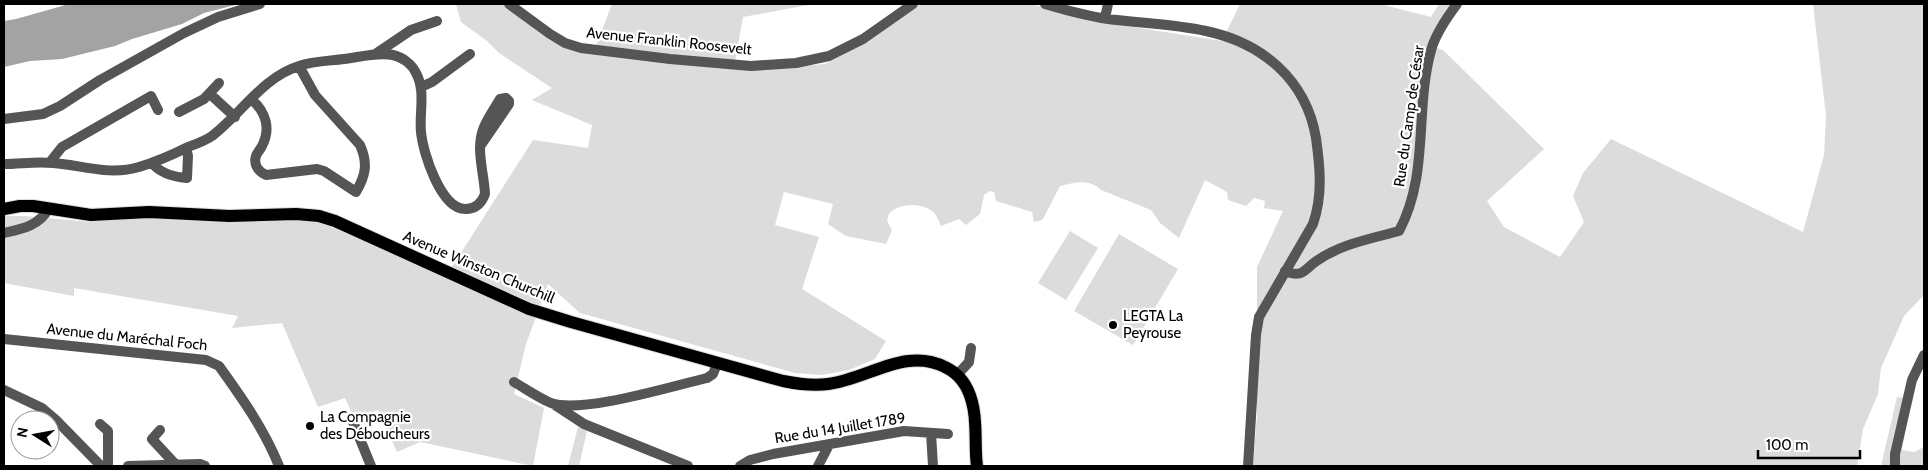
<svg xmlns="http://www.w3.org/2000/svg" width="1928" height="470" font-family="Cabin,sans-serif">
<rect width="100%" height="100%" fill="#fff"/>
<path fill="#dcdcdc" d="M456 4H502L549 40 575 51 748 70 825 64 866 43 909 11 922 4H1031L1102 22 1222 41 1240 4H1380L1431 17 1439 4H1453L1429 45 1443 50 1544 149 1487 201 1504 227 1560 257 1584 222 1573 196 1583 173 1611 139 1803 232 1824 155 1826 116 1813 4H1924V295L1904 316 1881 368 1878 394 1863 429 1857 466H1253L1257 415V267L1283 211 1264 208 1265 201 1254 198 1246 206 1228 200 1227 192 1205 180 1179 238 1160 223 1151 210 1101 190C1089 178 1074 183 1060 186L1044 217 1042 220 1034 222 1032 212 996 201 994 192 990 191 984 195 980 214 966 225 959 219 941 226C939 222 937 215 933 212 922 202 898 203 889 214L887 221 892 230 886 244 846 236 828 224 833 204 784 192 775 225 819 237 802 289 886 341 875 359 849 370 822 375 795 373 580 313 548 284 526 344 514 394 544 408 533 466 420 442 397 452 378 410 354 418 345 398 318 407 282 323 232 328 238 316 74 288V296L4 283V216H25L90 222 147 217 319 220 445 278 533 140 588 148 592 125 532 100 552 88 499 53 487 41 461 22Z
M612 4H814L743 17 735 62 596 46Z
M1070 231 1098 248 1066 300 1038 283Z
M1119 234 1178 269 1133 345 1074 311Z
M1897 397 1911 399 1902 450 1914 452 1924 447V466H1881Z
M578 427 587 431 579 466H568Z"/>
<path fill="#a3a3a3" d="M69 4H239L204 13 182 24 132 39 115 46 62 59 30 61 4 67V21L16 19Z"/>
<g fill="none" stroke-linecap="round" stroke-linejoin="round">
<defs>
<path id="major" d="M4 209 20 206H33L91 215 149 212 229 216 296 214 319 216 335 221 529 309 571 322 783 381C798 384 813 386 828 384 868 379 905 347 945 367 960 374 968 386 972 402 978 422 974 445 977 466"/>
</defs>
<use href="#major" stroke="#dbdbdb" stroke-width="14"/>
<path stroke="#555" stroke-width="10" d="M509 4 550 34 565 43 581 48 670 59 751 66 796 63 829 56 863 39 913 4
M1045 4C1065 10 1087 16 1108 19 1139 23 1175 24 1206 31 1262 43 1306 79 1316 138 1320 167 1323 195 1313 224L1259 317 1256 335 1248 466
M1105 18 1108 4
M374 55 411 30 437 21
M421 87 432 82 470 54
M210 94 235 117
M252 100C266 112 271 129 262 146 260 150 257 153 256 156 253 165 259 172 266 175L317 169 324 171 356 192C366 175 368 163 360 145L315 95 299 66
M179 112 204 99 219 83
M4 119 43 114 60 106 100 80 184 33 218 17 260 4
M50 162 62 147 151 96 158 110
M152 163C160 173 174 177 187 178L188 156 186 148
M4 164C20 164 37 161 53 163 82 165 109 176 139 167 156 162 172 155 188 147 196 144 205 141 212 136 241 114 263 77 299 66 313 61 329 61 344 59 360 57 377 52 393 55 402 57 412 64 416 73 426 91 419 113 421 132 423 153 441 210 466 209 476 209 482 202 485 194 484 172 475 148 484 127 488 117 495 108 500 99L506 98 509 101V104L481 145
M4 233C22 229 39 226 49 208
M1285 271C1302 278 1303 271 1315 262 1340 244 1370 239 1399 231 1430 174 1414 107 1432 47 1437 32 1448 16 1457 4
M4 339 206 360 219 366C242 398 264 429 279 466
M957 375 969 362 971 348
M514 382C526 389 539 398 551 403 582 414 672 386 707 378L713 374 717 364
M4 390 42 408 56 420 101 466
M555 405 584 424 688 466
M353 422 371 466
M100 424 108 431V466
M160 430 152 439 176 465
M931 433 933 466
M128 466 200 464 205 466
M740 466 750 460 773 454 904 431 948 434
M818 466 829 445
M1895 466V454L1912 380 1924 355"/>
<use href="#major" stroke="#000" stroke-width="12"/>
</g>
<g fill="#000" stroke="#fff" stroke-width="2">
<circle cx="1113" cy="325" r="5"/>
<circle cx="310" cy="426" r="5"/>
</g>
<g text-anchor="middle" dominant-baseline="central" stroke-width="4.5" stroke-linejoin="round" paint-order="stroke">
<g font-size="15" fill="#000" stroke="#fff">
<text transform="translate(669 41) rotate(6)">Avenue Franklin Roosevelt</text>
<text transform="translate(1409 116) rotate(-82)">Rue du Camp de César</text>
<text transform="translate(479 267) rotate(23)">Avenue Winston Churchill</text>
<text transform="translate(127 337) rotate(6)">Avenue du Maréchal Foch</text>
<text transform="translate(840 428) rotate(-9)">Rue du 14 Juillet 1789</text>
</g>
<g font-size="15" fill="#000" stroke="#fff" text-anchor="start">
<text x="1123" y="316">LEGTA La<tspan x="1123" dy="17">Peyrouse</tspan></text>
<text x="320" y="417">La Compagnie<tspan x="320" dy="17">des Déboucheurs</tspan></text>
</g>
</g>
<rect width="1928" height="470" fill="none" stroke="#000000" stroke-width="10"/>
<g transform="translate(35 435) rotate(281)"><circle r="24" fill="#ffffff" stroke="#999999"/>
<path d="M0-4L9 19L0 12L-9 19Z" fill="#000000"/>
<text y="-8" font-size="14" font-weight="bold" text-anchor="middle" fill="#000000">N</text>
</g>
<path d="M1758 450v8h102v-8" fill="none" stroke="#000000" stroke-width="2.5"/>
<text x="1766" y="450" font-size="15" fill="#000000" stroke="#ffffff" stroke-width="4" paint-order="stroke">100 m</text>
</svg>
